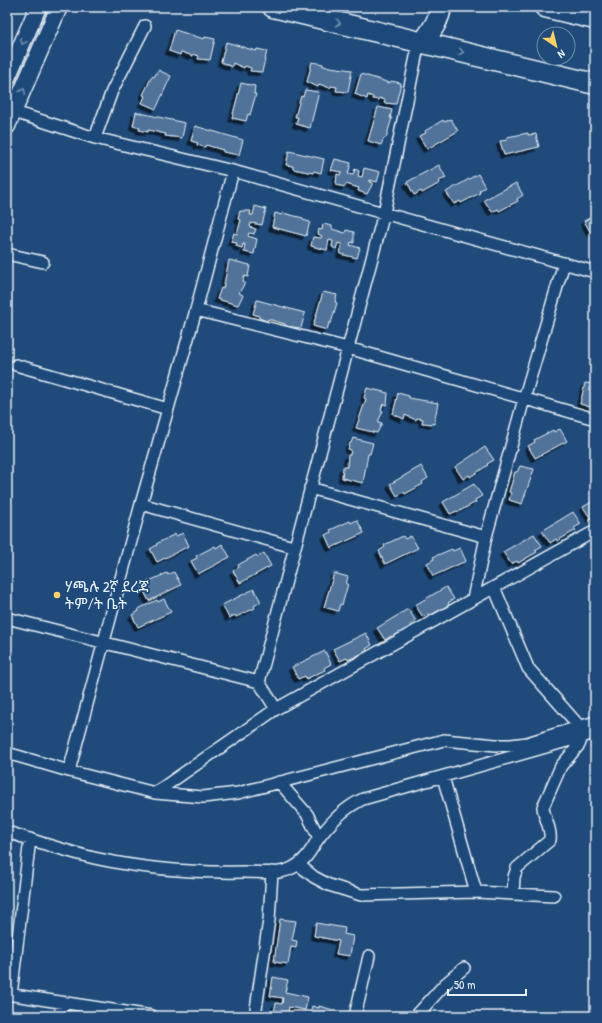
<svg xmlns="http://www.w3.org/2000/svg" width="602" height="1023" font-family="'Patrick Hand','Noto Sans Ethiopic',sans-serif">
<defs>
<filter id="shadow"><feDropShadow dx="-3.5" dy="3.5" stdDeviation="0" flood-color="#0009"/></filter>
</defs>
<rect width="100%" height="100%" fill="#1f4a7a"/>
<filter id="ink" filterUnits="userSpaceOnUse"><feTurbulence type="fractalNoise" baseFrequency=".025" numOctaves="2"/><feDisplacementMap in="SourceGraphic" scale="8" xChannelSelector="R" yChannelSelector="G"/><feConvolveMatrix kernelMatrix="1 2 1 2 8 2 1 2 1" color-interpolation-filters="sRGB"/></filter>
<g filter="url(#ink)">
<path fill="#517399" stroke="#e8f1f8" filter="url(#shadow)" d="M175 30 204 39 205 37 215 39 210 60 198 59 199 56 193 54V56L181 52 180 55 169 51Z
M226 42 256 51 257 49 267 51 262 72 250 71 251 68 245 66 244 68 233 63 232 67 221 62Z
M312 62 323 64V66L352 70 348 92 336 91 337 87 331 86 330 88 319 84 318 87 307 82Z
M158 70 171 76 156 109 142 103 145 96 143 95 152 76 154 77Z
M361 74 390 83 391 81 401 83 396 104 384 103 385 100 379 98V100L373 99V97L368 95 367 99 355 94Z
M241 83 255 86 254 94H256L250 115 248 114 246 121 232 118Z
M305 90 319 92 310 128 296 124 298 117H295L301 96 303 97Z
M378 107 392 110 390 118H392L386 138H384L381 145 368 141Z
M136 112 185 123 182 138 165 136 166 134 148 130V132L139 130 140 128 133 126Z
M451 119 458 131 427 149 419 136 426 133 425 131 443 120 444 122Z
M195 126 243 140 239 155 223 152V150L206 145 205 147 197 145 198 143 191 141Z
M528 133V135L536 134 539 147 504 155 500 141 508 140 507 137Z
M289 151 324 159 321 173 314 171 313 173 293 169V166L286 165Z
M335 159 351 163 348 174 353 175 355 169 359 171 358 176 362 177 364 168 380 172 377 182 370 180 369 182 373 183 367 194 358 191 359 188 346 184 345 187 336 185 337 174 340 175 341 172 331 170Z
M439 165 446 178 439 181 440 183 422 193 421 191 414 195 407 182Z
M478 174 485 187 479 191 480 193 461 203 460 201 454 204 446 192Z
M516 183 523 195 517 199 518 201 499 211 498 209 492 212 484 200Z
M255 206 266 209 262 225 251 223 250 227 256 229 254 234 249 233 248 236 257 239 254 254 244 252 245 244H243L242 248 236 246 237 243 231 242 234 233 237 234 241 220 238 219 240 211H251L250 215H253Z
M275 213 282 215 283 213 303 218V220L310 222 306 236 272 227Z
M595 215V231L591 233 584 221Z
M323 224 332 226V229L345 233 346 230 354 232V243L351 242 350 245 360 248 357 258 340 254 342 244 338 243 336 249 332 247 333 241 329 240 327 250 311 246 313 237 321 238 322 236 318 234 319 229 322 230Z
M229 260 250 265 248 277 244 276 243 282 245 283 239 293 243 295 238 305 217 299 221 288 223 289Z
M323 292 337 295 335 302 337 303 331 323H329L327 330 313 326Z
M257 300 305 313 301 328 285 326V324L268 319 267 321 259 318V316L253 314Z
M585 383 595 384V406L591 405 590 407 580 404Z
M367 388 388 393 387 405 383 404 381 410 383 411 378 422 382 423 377 433 356 428 366 399 364 398Z
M398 393 409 396V398L438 403 434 424 422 423 423 419 417 418 416 420 405 415 404 419 393 414Z
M560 429 567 441 535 458 528 446 535 442 534 440 553 430 554 432Z
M353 438 373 443 370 454H368L363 483 342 478 343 467H347L348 455H350L351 450 348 449 350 443H351Z
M485 447 494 460 487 464 488 465 470 477 469 475 463 479 455 467Z
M421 466 428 478 422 482 423 484 405 494 404 492 397 496 390 484Z
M520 466 534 469 522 504 509 500 511 493 509 492 515 472H517Z
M474 484 482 496 475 500 476 502 458 512 457 511 450 514 443 502Z
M595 500V517L591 519 583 507Z
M573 512 581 524 574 528 576 530 557 541 556 539 550 543 542 531Z
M357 520 364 533 331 548 325 535 331 532 330 530 350 521 351 523Z
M183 533 189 546 157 562 150 549 157 545 156 544 175 534 176 536Z
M534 534 542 546 535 550 537 552 518 563 517 561 511 564 503 552Z
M403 536 405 539 411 536 418 548 385 564 379 551 385 547 384 545Z
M222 544 230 557 198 574 191 561 197 558 196 556 215 546 216 548Z
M460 548 466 561 433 576 427 563 434 559 433 557 452 549 453 551Z
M264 553 271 566 240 583 233 571 239 567 238 565 256 555 258 557Z
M174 572 181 585 149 601 142 588 148 584 147 582 167 573 168 575Z
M334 573 348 577 346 584H348L342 605 340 604 338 611 324 607Z
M446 587 454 599 448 603 449 605 431 615 429 614 423 617 415 605Z
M254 589 261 602 254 606 255 608 236 617 235 615 229 618 222 605Z
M164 599 171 612 138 627 132 615 139 611 138 609 157 600 158 602Z
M408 609 416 621 410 625 411 627 393 639 391 636 385 640 377 628Z
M366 633 372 645 366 649 367 651 348 660 347 658 340 661 333 649Z
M325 651 331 664 324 668 325 670 306 679 305 676 298 679 292 667Z
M280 919 296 921 292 940 297 941 296 948 291 947 288 964 274 962Z
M316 923 345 928 344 934 353 936 350 956 336 954 339 941 314 936Z
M273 977 288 980 285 992 308 997 305 1010 289 1007 287 1016H273L276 1003 282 1004 283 998 270 996Z
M312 1006 319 1008V1006L337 1011V1013L344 1015 343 1016H309Z"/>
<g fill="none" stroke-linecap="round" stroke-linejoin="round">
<defs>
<path id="street" d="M8 110 95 138 233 171 595 272
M95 138 112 91 145 26
M7 254 43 262
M196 310 233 171
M16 365 168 409
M310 488 486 537 524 399 564 263
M293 547 141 504 196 310 348 348 595 419
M494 587 528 668 580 727
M473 599 486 537
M7 618 259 682 384 213 419 42
M259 682 276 709 595 531
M7 753 69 771 155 793 203 797 238 793 444 740 496 745H511L527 743 595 722
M69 771 141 504
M443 777 476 892
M279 782 307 814 319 838
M155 793 276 709
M7 832C36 841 65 851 94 858 144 869 194 873 244 872 259 872 280 875 292 868 305 862 311 850 318 839 331 822 344 808 363 799L595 733
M299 865 314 877 329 885 361 895 476 892 554 896
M513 894 514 877 517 868 550 840C552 829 544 818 543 807L561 766 579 745 582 737
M7 994 152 1016
M11 995 30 839
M60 1016 62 1003
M255 1016 269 920 272 872
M355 1016 369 956
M416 1016 445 984 464 968"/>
<path id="secondary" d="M7 78 38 7
M7 126 59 7"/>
<path id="highway" d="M273 7 595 84
M545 7 595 19
M423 43C431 31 439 21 441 7"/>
</defs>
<use href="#street" stroke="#e8f1f8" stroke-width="14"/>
<use href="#secondary" stroke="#e8f1f8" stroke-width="19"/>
<use href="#highway" stroke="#e8f1f8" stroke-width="23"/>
<use href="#street" stroke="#1f4a7a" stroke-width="11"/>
<use href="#secondary" stroke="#1f4a7a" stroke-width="16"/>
<use href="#highway" stroke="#1f4a7a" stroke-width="20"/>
</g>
<defs><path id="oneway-chevron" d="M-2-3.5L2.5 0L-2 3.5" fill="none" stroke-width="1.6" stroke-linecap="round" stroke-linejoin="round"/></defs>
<g stroke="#6f8dac">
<use href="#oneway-chevron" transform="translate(338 23) rotate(13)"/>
<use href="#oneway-chevron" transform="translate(23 42) rotate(114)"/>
<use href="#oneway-chevron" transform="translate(461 52) rotate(13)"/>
<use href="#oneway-chevron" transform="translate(23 91) rotate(-66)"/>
</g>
</g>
<circle fill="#ffd166" stroke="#1f4a7a" stroke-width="1.5" cx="57" cy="595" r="4"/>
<g text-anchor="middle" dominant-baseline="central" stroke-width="3.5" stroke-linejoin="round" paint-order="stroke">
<g font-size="15" fill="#e8f1f8" stroke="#1f4a7a" text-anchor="start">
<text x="65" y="586">ሃጫሉ 2ኛ ደረጃ<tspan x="65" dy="17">ትም/ት ቤት</tspan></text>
</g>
</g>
<rect width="602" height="1023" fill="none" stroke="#1f4a7a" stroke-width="24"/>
<rect x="12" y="12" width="578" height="999" fill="none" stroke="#e8f1f8" stroke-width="1.5" filter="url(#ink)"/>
<g transform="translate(556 46) rotate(145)"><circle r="19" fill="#1f4a7a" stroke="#6f8dac"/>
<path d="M0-3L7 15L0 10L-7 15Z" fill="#ffd166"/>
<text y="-6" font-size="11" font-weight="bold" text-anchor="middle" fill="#e8f1f8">N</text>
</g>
<path d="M448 989v6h78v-6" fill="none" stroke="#e8f1f8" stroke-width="2"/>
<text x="454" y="989" font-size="12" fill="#e8f1f8" stroke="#1f4a7a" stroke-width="3" paint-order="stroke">50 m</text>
</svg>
